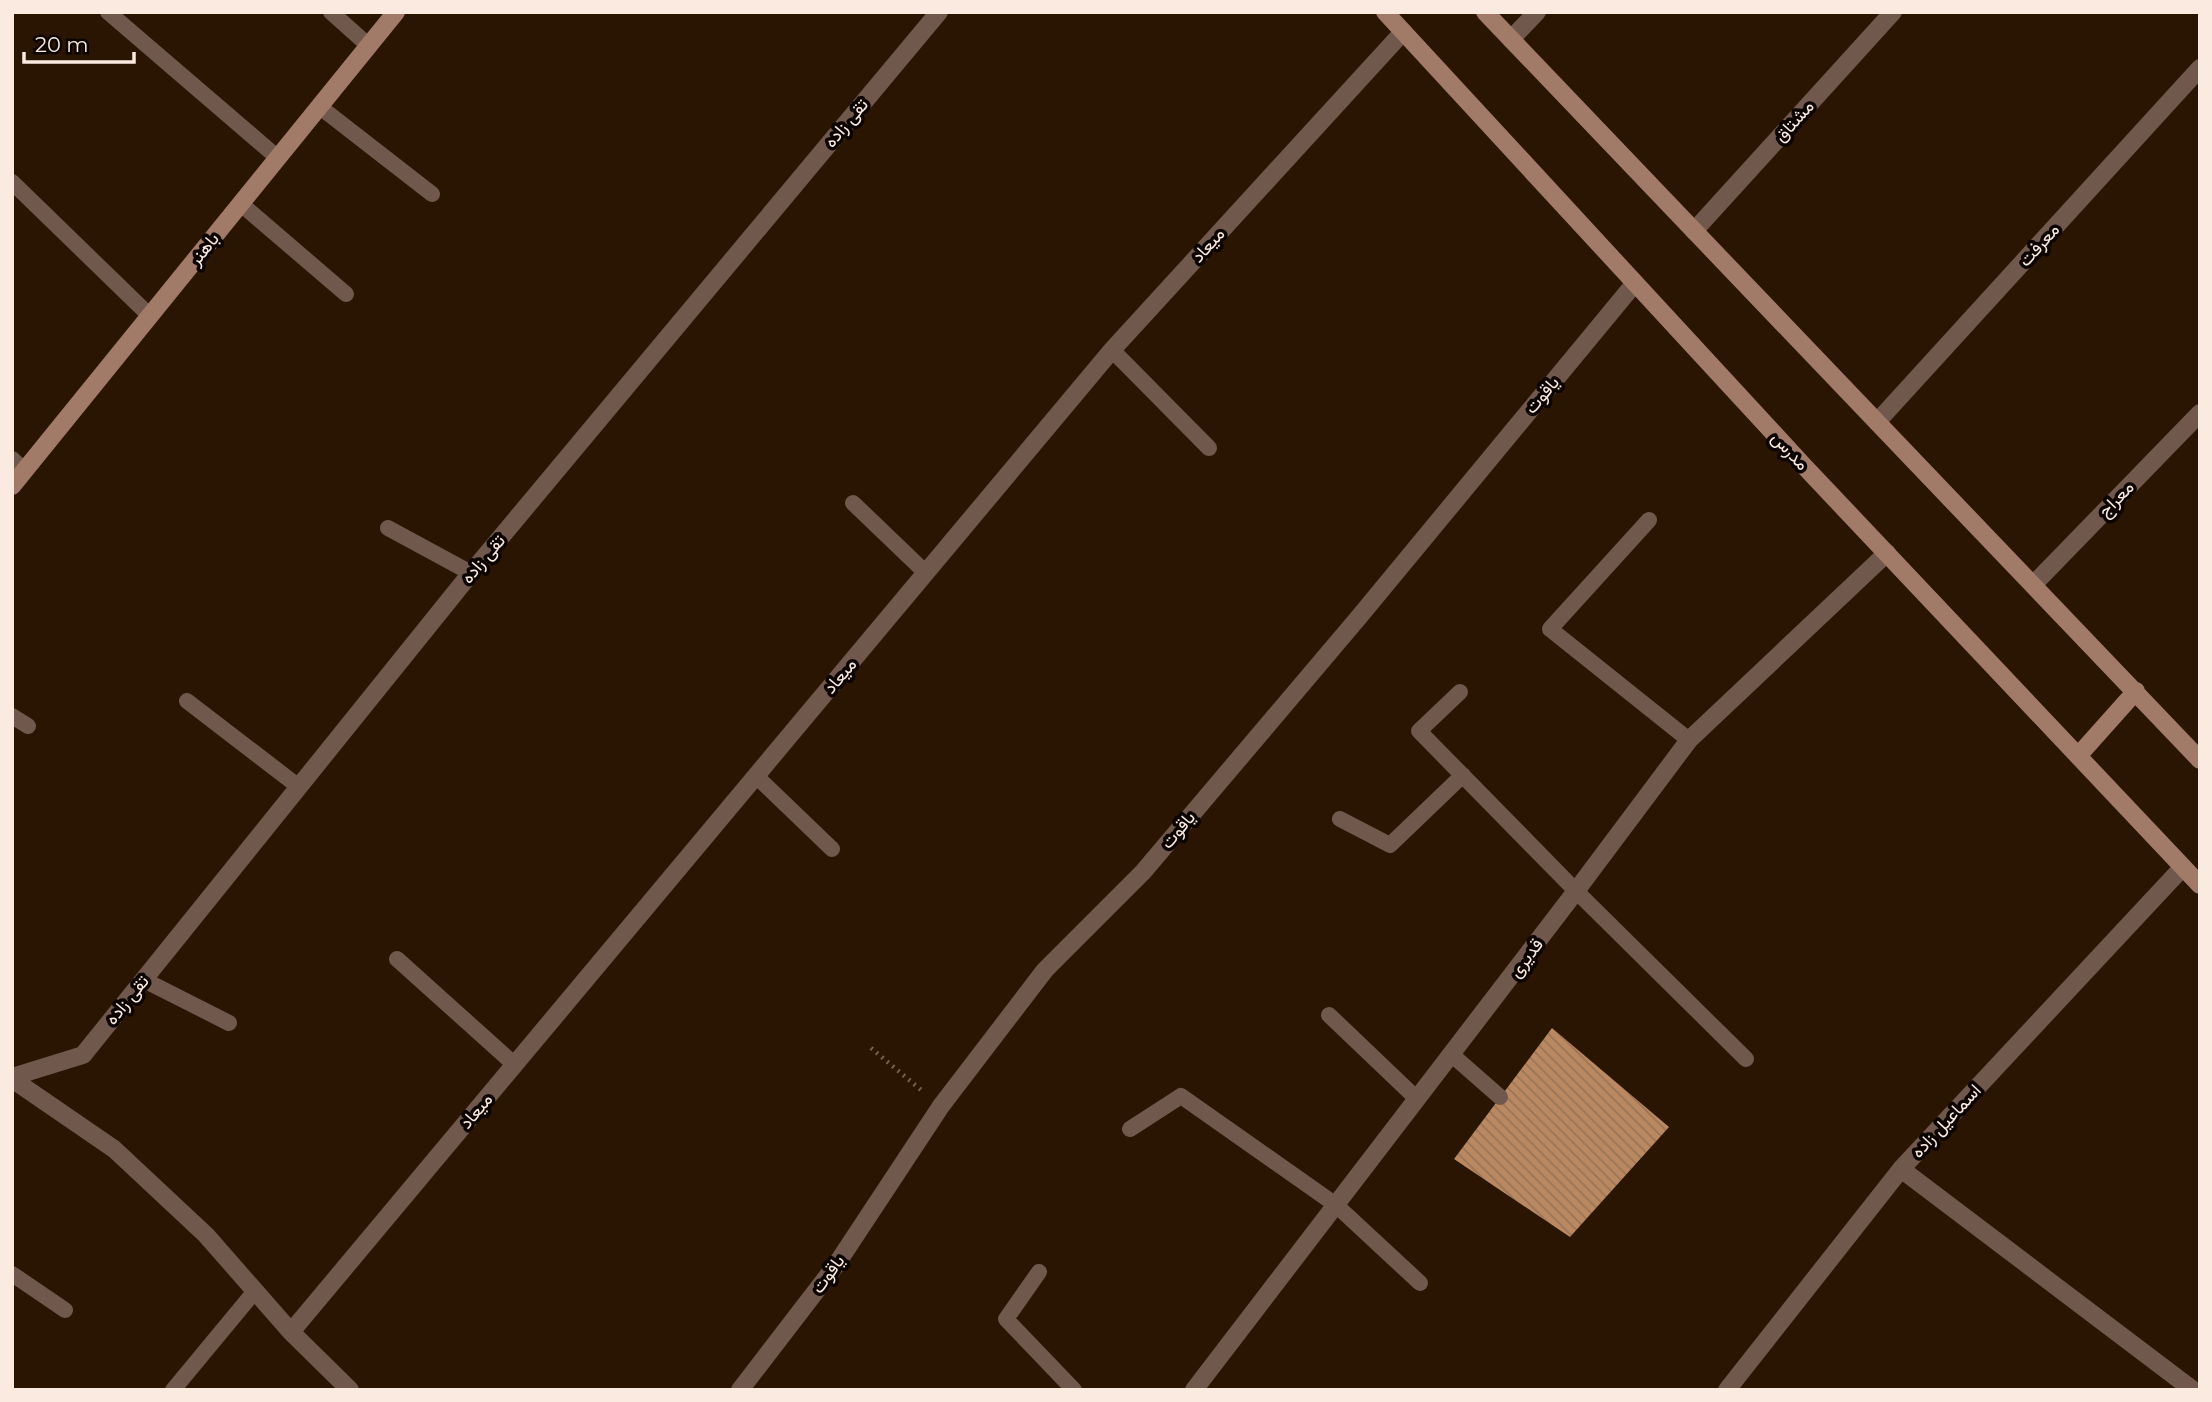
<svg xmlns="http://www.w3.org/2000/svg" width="2212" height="1402" font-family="Montserrat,Vazirmatn,sans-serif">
<defs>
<pattern id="building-back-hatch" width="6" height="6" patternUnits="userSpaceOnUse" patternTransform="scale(1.75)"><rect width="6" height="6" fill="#bb8961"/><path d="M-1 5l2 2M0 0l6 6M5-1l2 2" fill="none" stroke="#997558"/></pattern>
</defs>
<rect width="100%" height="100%" fill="#2a1503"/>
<path fill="url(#building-back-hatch)" d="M1552 1028 1669 1127 1570 1237 1454 1159Z"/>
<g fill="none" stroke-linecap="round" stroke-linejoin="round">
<path stroke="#746051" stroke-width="4.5" stroke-dasharray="2 5" stroke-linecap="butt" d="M871 1048 921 1090"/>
<path stroke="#70584d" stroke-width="16" d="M108 12 278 158
M331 12 369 46
M320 107 432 194
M12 182 150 316
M241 204 346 294
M1112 350 1209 448
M12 459 25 471
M853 503 926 573
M1649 520 1550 629 1689 740
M388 528 471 573
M1460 692 1419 731 1576 891 1746 1059
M187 701 299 787
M12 716 28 726
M756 776 832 849
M1340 819 1390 845 1463 775
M397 959 515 1065
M144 980 229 1023
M1329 1015 1417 1099
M1451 1054 1500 1097
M1130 1129 1181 1096 1336 1205 1420 1283
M1039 1272 1006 1319 1074 1390
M12 1274 65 1310
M173 1390 255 1291"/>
<path stroke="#70584d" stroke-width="18" d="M1511 39 1537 12
M1694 231 1893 12
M1877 422 2200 68
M2033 585 2200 413
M12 1077 83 1055 471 573 939 12
M12 1079 114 1149 206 1235 291 1332 350 1390
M1901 1169 2193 1390
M291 1332 1112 350 1403 32
M740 1390 836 1265 941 1106 1045 970 1143 872 1359 617 1635 283
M1194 1390 1576 891 1689 740 1887 553
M1727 1390 1901 1169 2183 867"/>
<path stroke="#a17a68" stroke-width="18" d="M1385 12 1804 466 2200 885
M1485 12 2200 760
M12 486 396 12
M2078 756 2136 691"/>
</g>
<g text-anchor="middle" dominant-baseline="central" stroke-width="7" stroke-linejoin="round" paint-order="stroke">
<g font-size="18" fill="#faeadf" stroke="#0c0401">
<text transform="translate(1794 121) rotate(-48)">مشتاق</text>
<text transform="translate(846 123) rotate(-50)">تقی زاده</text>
<text transform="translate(1208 245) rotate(-48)">میعاد</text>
<text transform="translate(2039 245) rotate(-48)">معرفت</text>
<text transform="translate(204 249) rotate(-51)">باهنر</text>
<text transform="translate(1542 395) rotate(-50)">یاقوت</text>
<text transform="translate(1790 451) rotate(47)">مدرس</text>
<text transform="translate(2116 499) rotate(-46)">معراج</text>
<text transform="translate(483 559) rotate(-50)">تقی زاده</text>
<text transform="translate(840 676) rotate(-50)">میعاد</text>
<text transform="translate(1178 830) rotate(-50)">یاقوت</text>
<text transform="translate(1526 958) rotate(-53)">قدیری</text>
<text transform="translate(127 1000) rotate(-51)">تقی زاده</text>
<text transform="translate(476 1111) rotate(-50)">میعاد</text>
<text transform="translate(1946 1121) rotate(-47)">اسماعیل زاده</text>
<text transform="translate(828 1274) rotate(-54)">یاقوت</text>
</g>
</g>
<rect width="2212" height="1402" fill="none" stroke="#faeadf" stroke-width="28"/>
<path d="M24 52v10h110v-10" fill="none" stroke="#faeadf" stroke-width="3.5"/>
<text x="35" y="52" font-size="21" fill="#faeadf" stroke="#0c0401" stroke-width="5" paint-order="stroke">20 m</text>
</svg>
